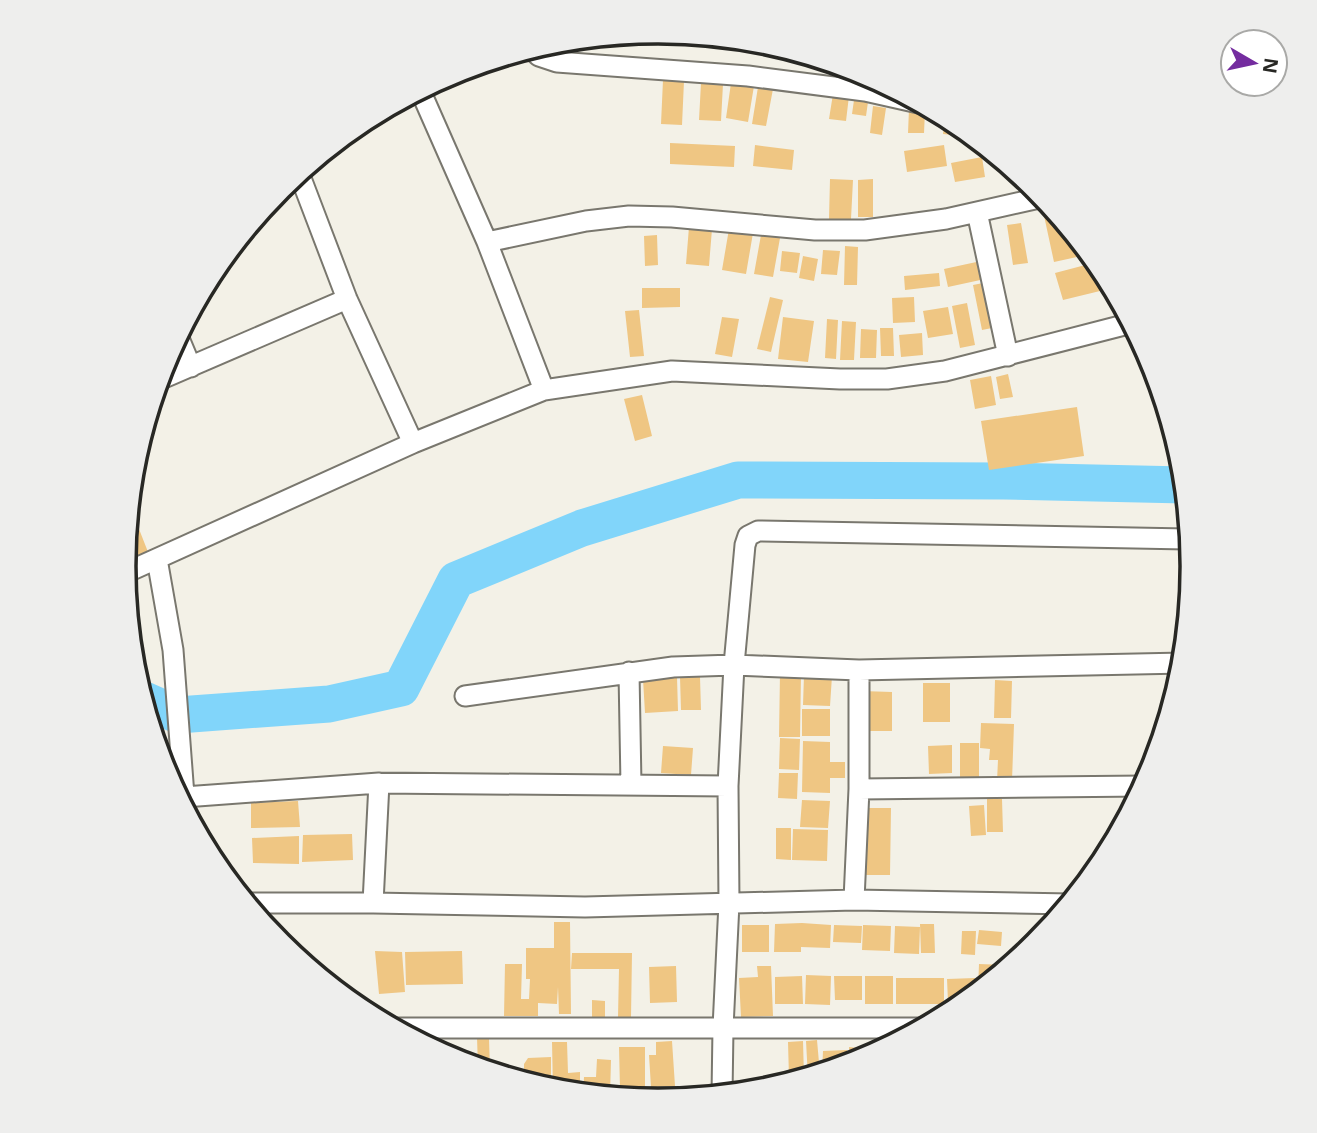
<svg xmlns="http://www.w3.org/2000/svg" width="1317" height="1133" font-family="'Open Sans',sans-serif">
<rect width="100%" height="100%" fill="#f3f1e7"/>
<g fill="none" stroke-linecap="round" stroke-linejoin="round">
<path stroke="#81d5fa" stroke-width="37" d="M142 699 178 715 329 704 401 688 456 580 582 528 738 480 1004 481 1185 485"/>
</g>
<path fill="#efc683" d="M663 80 684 81 682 125 661 124Z
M701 83 723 84 721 121 699 120Z
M731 83 754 86 748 122 726 118Z
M758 87 773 89 766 126 752 124Z
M855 93 869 95 866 116 852 114Z
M833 94 849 96 846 121 829 119Z
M873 106 886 108 882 135 870 133Z
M909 109 925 111 924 133H908Z
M945 116 955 121 953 135 943 134Z
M670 143 735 146 734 167 670 164Z
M755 145 794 150 792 170 753 166Z
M944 145 947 166 907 172 904 151Z
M982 157 985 177 955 182 951 163Z
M830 179 853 180 851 219H829Z
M873 179V217H858V180Z
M1054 209 1083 245 1086 255 1054 262 1043 211Z
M1021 223 1028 263 1013 265 1007 225Z
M689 227 712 229 709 266 686 264Z
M729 229 753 233 746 274 722 270Z
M657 235 658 265 645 266 644 236Z
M761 235 780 238 773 277 754 274Z
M845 246 858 247 857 285H844Z
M823 250 840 251 837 275 821 274Z
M782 251 800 253 797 273 780 271Z
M803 256 818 259 814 281 799 278Z
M981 261 985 279 948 287 944 269Z
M1093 263 1100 291 1063 300 1055 273Z
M939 273 940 286 905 290 904 276Z
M988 282 997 327 982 330 973 285Z
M642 288H680V307L642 308Z
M770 297 783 300 771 352 757 349Z
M914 297 915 322 893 323 892 298Z
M967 303 975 345 960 348 952 306Z
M948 307 953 334 928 338 923 311Z
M639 310 644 356 630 357 625 311Z
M722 317 739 319 732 357 715 354Z
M783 317 814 321 808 362 778 359Z
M827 319 838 320 836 359 825 358Z
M842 321 856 322 854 360H840Z
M880 328H893L894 356H881Z
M861 329 877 330 876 358H860Z
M922 333 923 355 901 357 899 335Z
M1008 374 1013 397 1000 399 996 377Z
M991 376 996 405 975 409 970 380Z
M642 395 652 436 635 441 624 399Z
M1077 407 1084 456 989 470 981 421Z
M130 506 148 552 124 561Z
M780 673 801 674 800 737H779Z
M804 675 832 676 830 706 803 705Z
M677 677 678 711 645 713 643 679Z
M680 677H700L701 710H681Z
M995 680 1012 681 1011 718H994Z
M923 683H950V722H923Z
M862 691 892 692V731H861Z
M802 709H830V736H802Z
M981 723 1014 724 1012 781H997L998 760H989L990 749 980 748Z
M780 738 800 739 799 770 779 769Z
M803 741 830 742V762H845V778H830V793L802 792Z
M960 743H979V782H960Z
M952 745V773L929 774 928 746Z
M663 746 693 748 691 775 661 773Z
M779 773H798L797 799 778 798Z
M987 799H1002L1003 832H987Z
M802 800 830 801 828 828 800 827Z
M298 801 300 827 251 828V803Z
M984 805 986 835 971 836 969 806Z
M866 808H891L890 875H865Z
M776 828H791V860L776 859Z
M793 829 828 830 827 861 792 860Z
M352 834 353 860 302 862 303 835Z
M299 836V864L253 863 252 838Z
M554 922H570L571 1014H559L558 987 557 1004 538 1003V1016H504L505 964H522L521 999H529L530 979H526V948H554Z
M802 923 831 925 830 948 801 947V952H774L775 924Z
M920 924H934L935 953H921Z
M742 925H769V952H742Z
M834 925 862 926 861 943 833 942Z
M863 925 891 926 890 951 862 950Z
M895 926 920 927 919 954 894 953Z
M979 930 1002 932 1001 946 977 944Z
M962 931H976L975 955 961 954Z
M375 951 402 952 405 992 379 994Z
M462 951 463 984 406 985 405 952Z
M572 953H632L631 1017H618L619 969H571Z
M979 964 1005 965 1004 971 983 989H978Z
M676 966 677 1002 650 1003 649 967Z
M757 966H771L773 1016 741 1017 739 978 758 977Z
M806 975 831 976 830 1005 805 1004Z
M802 976 803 1004H775V977Z
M834 976H862V1000H835Z
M865 976H893V1004H865Z
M896 978H944V1004H896Z
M975 978 976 995 968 1001 948 1002 947 979Z
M592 1000 605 1001V1018H592Z
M477 1037 489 1038 490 1071 478 1068Z
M817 1040 820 1074 808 1078 806 1041Z
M672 1041 675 1086 651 1087 649 1055H656V1042Z
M803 1041 804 1077 789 1078 788 1042Z
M552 1042H567L568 1073 580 1072V1093L553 1091Z
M891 1046 863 1061 850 1065 849 1047 877 1050V1048Z
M619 1047H645V1095H614L613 1089H620Z
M847 1050V1066L822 1073 823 1051Z
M551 1057V1090L524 1082V1064L528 1058Z
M597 1059 611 1060 610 1096 583 1094 584 1077H596Z"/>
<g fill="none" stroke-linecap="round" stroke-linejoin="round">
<defs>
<path id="minor" d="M531 49 539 56 557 62 748 76 865 91 923 104
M420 90 487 242 544 390
M299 173 347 299 413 443
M977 212 1008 356
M487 242 586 221 629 216 672 217 815 230H865L946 219 1044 197
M178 336 191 367
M159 380 347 299
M157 559 173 650 185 809
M124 567 134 569 413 443 544 390 672 371 840 379H887L945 371 1132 323
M859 670V789L1145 786
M629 672 631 785
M465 696 673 667 734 665 859 670 1184 663
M184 797 379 783 728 786
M854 900 859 789
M246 903H373L585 907 854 900 1071 904
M373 903 379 783
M393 1028H925
M722 1095 723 1028 729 903 728 786 734 665 745 545 748 536 758 531 1187 539 1191 541"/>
</defs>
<use href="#minor" stroke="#79776e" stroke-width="23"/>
<use href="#minor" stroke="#fff" stroke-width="19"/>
</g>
<path d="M0 0H1317V1133H0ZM136 566a522 522 0 1 1 1044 0a522 522 0 1 1-1044 0Z" fill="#eeeeed" fill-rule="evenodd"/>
<path fill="none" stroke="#282824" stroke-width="3.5" d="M136 566a522 522 0 1 1 1044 0a522 522 0 1 1-1044 0Z"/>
<g transform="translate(1254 63) rotate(99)"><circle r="33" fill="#ffffff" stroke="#a9a9a7" stroke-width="2"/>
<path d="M0-5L12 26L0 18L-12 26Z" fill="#742c9f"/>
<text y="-10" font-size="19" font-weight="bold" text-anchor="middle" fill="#282824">N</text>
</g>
</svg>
